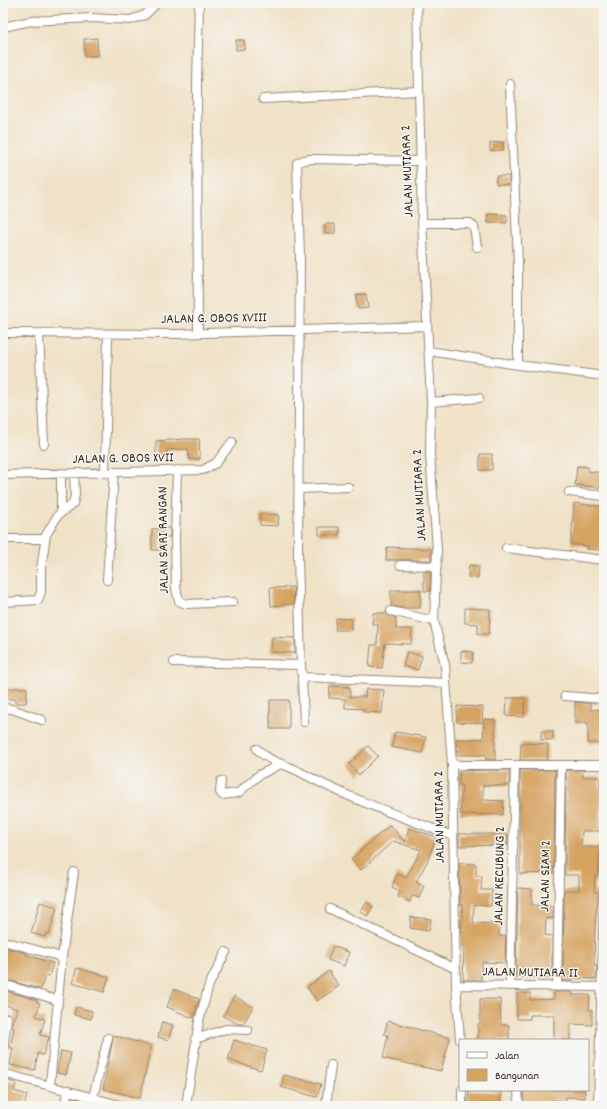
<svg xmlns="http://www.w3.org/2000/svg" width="607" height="1109" font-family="Dekko,sans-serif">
<rect width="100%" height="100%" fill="#f6f6f2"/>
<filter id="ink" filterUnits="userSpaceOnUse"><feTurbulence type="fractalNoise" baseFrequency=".025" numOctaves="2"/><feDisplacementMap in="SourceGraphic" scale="8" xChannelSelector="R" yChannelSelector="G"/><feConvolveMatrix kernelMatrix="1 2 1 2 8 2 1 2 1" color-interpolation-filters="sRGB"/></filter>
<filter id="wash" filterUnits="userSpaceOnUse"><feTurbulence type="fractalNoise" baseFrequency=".012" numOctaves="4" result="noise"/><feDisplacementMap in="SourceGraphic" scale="16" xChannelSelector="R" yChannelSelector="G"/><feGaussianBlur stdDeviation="0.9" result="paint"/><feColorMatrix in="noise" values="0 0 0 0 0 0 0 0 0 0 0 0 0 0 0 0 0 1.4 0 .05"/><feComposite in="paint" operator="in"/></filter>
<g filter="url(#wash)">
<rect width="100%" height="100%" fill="#f0e2c7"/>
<g id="blocks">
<path fill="#d6a360" d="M97 38 98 56H84V39Z
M236 40H244L245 49 236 50Z
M503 142V150L490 151V143Z
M496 176H509V185L496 184Z
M488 214 507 215V223H488Z
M325 224H335V233L325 234Z
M366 294 368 308 358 309 356 295Z
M185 439H199L200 459H189L188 449 167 450V457L156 458V441Z
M480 454H492V470H480Z
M577 466 588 467V471L604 473V488L575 485Z
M574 503 604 507 601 550 587 549 588 546 571 544Z
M260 514 279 515 278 526 260 525Z
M319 527H339V535H319Z
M170 528V537H160L161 550H152V529Z
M387 547 431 549V560H386Z
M469 565 479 566 478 578 468 577Z
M424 571H431L430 591H424Z
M293 587 294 604 271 606 270 588Z
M391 590H421L420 608H404L391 606Z
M465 608 490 609 489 634H478V624L465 623Z
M373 613H386L396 618V629H412L411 644 385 643 382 668 369 667 371 645H377L378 624H372Z
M336 618 351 619V630H335Z
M272 637 295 638V653L271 652Z
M461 651 473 652 472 663 461 662Z
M407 652 422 656 418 670 403 666Z
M330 686 350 687V697H365L366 689 384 690 382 713 364 712V709L345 708V699L329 698Z
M16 688H27L26 703H15V699H3V689Z
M507 698H525L524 717 506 716Z
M270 700H289V729H270Z
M575 702 591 704V710L603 709 602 743H588V723H575Z
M457 706 483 707 482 723 457 722Z
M484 719 495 720V760H486V755H457L456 739H483Z
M541 731H553V740H541Z
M395 732 426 737 422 753 392 747Z
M521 743 548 744 547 760H520Z
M368 746 378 756 359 775 349 764Z
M485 770H509V786L483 785V800L504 801 503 815 460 814 462 785H459V771Z
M520 770H555L554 873 520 874Z
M566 770H583L582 777H600V789H602L600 831H582L581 847H600L598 876H595L594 892H599L595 920 594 966H597L596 979 572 978V981H563L564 890H579V875H565Z
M390 825 405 842 409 828 436 837 428 860 416 882 424 886 419 898 412 896 410 902 398 897 400 891 392 887 397 874 406 878 421 850 393 841 361 870 351 859Z
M459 834H508V845L459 846Z
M459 863 476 864V876H482L481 890H492L491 906 474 905 473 923 499 924V936H506L505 963 482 962 481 980H463L464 947H462V933L461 931 463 905H460Z
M518 888 532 889V905L553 906V919L546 918 545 935 552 936V978L516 977Z
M40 902 57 907 49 934 46 933 45 937 31 933Z
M367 902 373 907 367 916 360 911Z
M411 917 431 919 429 931 410 928Z
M333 946 349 952 344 966 328 960Z
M3 947 26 953V955L53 963 49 976 45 975 41 989 3 979Z
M77 968 109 977 104 992 72 983Z
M329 971 339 986 317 1001 307 987Z
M174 989 199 999 193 1018 167 1007Z
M3 990 37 1000V1002L40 1003 36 1016 45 1019 40 1035 49 1037 43 1055 38 1053 35 1070 10 1065 13 1048H10L14 1028 11 1027 17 1009 3 1004Z
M554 992H572V995H590L589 1010H592V1025L570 1024V1040H554V1015H530V1019H517V993H530V1000L554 999Z
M234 996 253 1007 243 1024H238L223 1016Z
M480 999H500L501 1025H509V1040H478V1024H480Z
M76 1007 92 1011 91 1019 74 1015Z
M388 1021 450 1038 441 1071 383 1058 388 1035 384 1034Z
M162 1022 173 1025 168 1040 158 1037Z
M112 1035 151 1046 140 1098 103 1089 113 1039Z
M234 1040 267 1050 261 1070 228 1060Z
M61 1051 71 1053 66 1075 57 1073Z
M284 1075 321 1084 317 1097 281 1087Z
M3 1079 16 1083 14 1091 27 1095 24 1106H3Z
M524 1090H585V1098L566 1097V1101L551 1100V1106H524Z
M469 1091 501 1092 500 1104 468 1103Z
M72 1098 98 1105V1106H70Z"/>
</g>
</g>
<g filter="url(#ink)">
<use href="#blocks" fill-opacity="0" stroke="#968672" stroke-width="1"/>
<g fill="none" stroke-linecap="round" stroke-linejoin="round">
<defs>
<path id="minor" d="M417 3 422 219 431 402 430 454 437 549 434 621 445 665 452 765 456 985 460 1040
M3 27 31 21 92 18 130 20 145 15 157 3
M510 84 518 263V365
M263 99 419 91
M420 161 311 159 304 160 297 163 300 256 298 556 301 665 302 677 445 683
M422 223H470L474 227 477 247
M3 333 175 334 426 326
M198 333 197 83 199 3
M39 334 44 444
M429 351 518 365 604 376
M431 402 479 398
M177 470 175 540 176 588 179 601 186 604 233 602
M61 473V512
M105 473 108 334
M3 475 203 470 216 463 232 442
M299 489 348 487
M569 492 604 496
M3 539H45
M506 548 604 560
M400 565 437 566
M107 580 114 472
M3 602 38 600 41 592V569L46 535 58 515 73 504 75 495 74 473
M391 611 434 621
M174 662 301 665
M302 677 304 722
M565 696 604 699
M3 708 12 709 42 720
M257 749C269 762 285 764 300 772 349 799 402 817 453 836
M452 765H604
M221 781 220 792 222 795 238 793 259 775 281 764
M330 909 456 969
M3 941 62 957 50 1085
M62 957 74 872
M3 984 57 1000
M456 985 604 987
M510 986 515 765
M557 987 561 766
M195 1039 226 1029 248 1030
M3 1050 7 1018
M3 1073 123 1106
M462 1090V1106
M518 1090 519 1106
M93 1097 108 1038
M64 1106 68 1090
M186 1106 199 1021 209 985 226 952
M326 1106 331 1065
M598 1106 604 902"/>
</defs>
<use href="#minor" stroke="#968672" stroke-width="10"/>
<use href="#minor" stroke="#fff" stroke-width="8"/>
</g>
</g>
<g text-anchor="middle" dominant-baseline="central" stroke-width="3" stroke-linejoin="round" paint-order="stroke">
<g font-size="14" fill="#3b2a1e" stroke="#f6f6f2">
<text transform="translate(408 171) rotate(-92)">JALAN MUTIARA 2</text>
<text transform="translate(214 319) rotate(-1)">JALAN G. OBOS XVIII</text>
<text transform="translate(123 459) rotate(-1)">JALAN G. OBOS XVII</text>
<text transform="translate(420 495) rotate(-93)">JALAN MUTIARA 2</text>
<text transform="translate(164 540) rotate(-91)">JALAN SARI RANGAN</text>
<text transform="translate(440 817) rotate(-91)">JALAN MUTIARA 2</text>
<text transform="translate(500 876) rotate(-89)">JALAN KECUBUNG 2</text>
<text transform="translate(546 876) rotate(-89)">JALAN SIAM 2</text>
<text transform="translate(530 973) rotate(1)">JALAN MUTIARA II</text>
</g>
</g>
<rect width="607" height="1109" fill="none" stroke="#f6f6f2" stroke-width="16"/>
<rect x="459" y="1039" width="130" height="52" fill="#f6f6f2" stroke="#aba49d"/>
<rect x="467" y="1052" width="20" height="6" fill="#ffffff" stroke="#aba49d"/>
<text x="495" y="1059" font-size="12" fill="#3b2a1e">Jalan</text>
<rect x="467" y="1069" width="20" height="12" fill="#d6a360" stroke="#aba49d"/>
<text x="495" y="1079" font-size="12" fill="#3b2a1e">Bangunan</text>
</svg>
